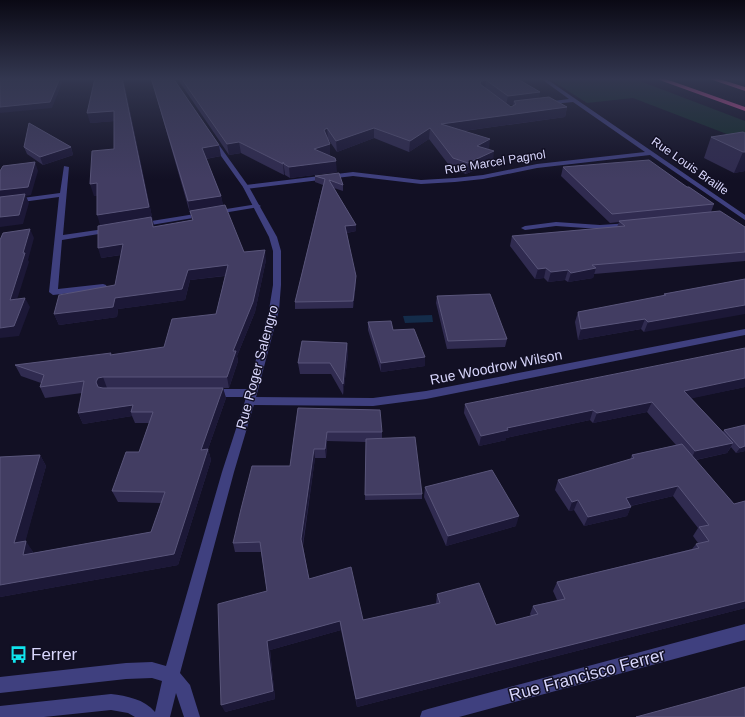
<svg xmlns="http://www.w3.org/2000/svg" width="745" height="717" font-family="Helvetica,sans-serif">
<rect width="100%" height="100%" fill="#121024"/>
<path fill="#142d2b" d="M548 78H632L745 121V141L633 98 587 103Z"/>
<path fill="#142c4a" d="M432 315 433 322 405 323 403 316Z"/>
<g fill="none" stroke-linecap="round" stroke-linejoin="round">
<path fill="#3f407f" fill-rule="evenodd" d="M212 389H252L256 390 257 393 256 396 252 397H212L208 396 207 393 208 390Z"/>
<path fill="#3f407f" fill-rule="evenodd" d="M540 78H545L745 215V220L650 155 537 168 483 179 455 182 421 184 353 176 246 189 243 187 246 185 353 172 421 180 455 178 483 175 537 164 645 152 573 102 543 105V103L545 102 569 99Z
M64 166 69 167 63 235 111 228 115 230 111 232 62 240 58 289 103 284 106 285 107 287 106 289 53 295 49 292 59 197 0 205V201L60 193Z
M257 204 261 206 259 207 139 227 135 225 139 223Z
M556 222 600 225 630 223 634 225 630 227 600 229 556 226 525 230 521 228 525 226Z
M745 329V335L426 399 373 406 250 405 246 404 245 401 246 398 250 397 373 398 426 391Z"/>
<path fill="#3f407f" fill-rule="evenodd" d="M210 138H214L249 187 277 237 281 251V285L279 310 255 401 234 472 180 673 190 685 200 717H184L176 693 170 717H135L128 713 111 710 44 717H0V706L111 694C127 696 144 699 155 712L162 681 152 678 126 679 0 693V677L126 663 152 662 166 666 222 472 245 401 269 310 273 285V251L269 237 243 187 209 139Z
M745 624V640L459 717H420L422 711 428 709Z"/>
<path fill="#f359ac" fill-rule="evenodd" d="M654 78H663L745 107V111Z
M707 78H716L745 87V91Z"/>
</g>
<path fill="#302b50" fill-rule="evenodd" d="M95 78H123L154 227 192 220 151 78H173L221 156 206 159 221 196 223 206 244 252 266 260 255 312 237 356 238 361 229 388H106H223L226 398 208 449 211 460 178 565 0 597V457L40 455 46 466 25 541 33 552V553L151 532 161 503 118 502 112 491 139 452 149 423H135L132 416 83 424 78 413 82 393 45 398 40 387 41 383 21 376 15 365 111 355 164 347 216 314 225 276 190 280 185 300 118 309 117 317 59 325 54 314 115 285 121 255 101 258 100 225 97 195 94 196 114 149V121L90 123Z
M177 78H516L539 98 567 107 565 117 464 131 489 149 493 162 466 174 452 169 429 139 409 152 374 138 337 152 328 139 330 144V155H329L337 172 290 178 285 175V173L284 175 241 153 229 155ZM508 105H513V106L511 107Z
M745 133V171L734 173 704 158 711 137Z
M24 147H71L73 155 43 165 27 154Z
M563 167 687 187 714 204 711 212 745 227V261L594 274 593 278 568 282 565 280 548 282 544 278 535 279 510 246 512 236 617 227 619 222 610 223 561 176Z
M315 176 343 185V191L334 188 356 225V231L347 233 356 283 353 308 295 309V302L323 185 315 182Z
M745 279 644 332 641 329 578 340 575 322 578 312 663 296 664 294Z
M437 296 507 339 505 347 447 349 436 303Z
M368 322 393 330 425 357V366L381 372 368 330Z
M347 343 348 354 343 395 331 374H300L298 363Z
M745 387 691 398 723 432 724 430 745 425V451L736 453 731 447 727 453 696 460 734 504 745 501V608L357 707 341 630 270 650 275 699 225 712 267 591 261 552H235L233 543 290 466 298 408 382 432V438L422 494V499L365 500 366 442 327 441 326 458H315L303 546 309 579 363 620 436 604 437 594 496 625 531 616 530 614 533 606 557 600 553 591 557 582 692 549 696 544 698 543 693 536 698 528 673 496 631 506 627 516 584 526 574 510 569 511 555 490 558 480 630 460 632 455 676 445 647 412 593 423 590 420 506 438V440L479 446 464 413 465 404Z
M425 487 516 526 446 546 424 497Z"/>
<path fill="#1c1837" d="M60 78H64L52 108 0 113V107Z
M122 78H123L154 226 101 227 97 215 149 207Z
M486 80 485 90 480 91 481 81Z
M540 92 539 101H514L513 105H506L508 96Z
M567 107 565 117 440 134 441 124Z
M114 111 117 121 90 123 87 113Z
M327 128 328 139 324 130Z
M374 128V138L337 152 336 141Z
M430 128 429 139 409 152 410 141Z
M490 139 489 150 477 146Z
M239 142 241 153 229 155 227 144Z
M330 144V155L314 161V149Z
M219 145 221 156 204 159 202 148Z
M71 147 73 155 43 165 40 157Z
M494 151 493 162 466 174 468 163Z
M743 152H745V171L734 173Z
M336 161 337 172 290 178 289 167Z
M35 162 38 171 31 195 26 196 29 203 23 224 0 227V190Z
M283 162 285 173 284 175 283 164Z
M97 183 101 195 94 196 90 184Z
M221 196 224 208 190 213 188 201Z
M356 225V231L346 233 345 226Z
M30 229 34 238 28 260 29 262 14 309 10 300Z
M123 244 126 254 101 258 98 248Z
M265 250 266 260 255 312 237 356 238 361 229 388 227 377 233 351Z
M228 265 230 275 190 280 185 300 118 309 117 317 59 325 54 314 115 298 188 270Z
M546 268 544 278 535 279 538 269Z
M596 268 593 278 568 282 571 273Z
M568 270 565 280 548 282 551 272Z
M356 276V283L353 308V301Z
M25 298 30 307 19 336 0 338V328Z
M745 305V314L644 332 648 322Z
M645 319 641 329 578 340 581 329Z
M347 343 348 354 343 395V384Z
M425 357V366L381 372V363Z
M103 377 107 388 101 393 96 382 98 378Z
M745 378V387L680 401 684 391Z
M223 388 226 398 208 449 211 460 178 565 0 597V585L174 554 201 450Z
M652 402 647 412 593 423 597 413Z
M133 405 131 412 132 416 83 424 78 413Z
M593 410 590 420 506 438V440L479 446 481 436 507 428Z
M327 432V441L326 458 325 449Z
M733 443 727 453 690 461 695 451Z
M745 446V451L736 453 740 448Z
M314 449 315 458 302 548 301 539Z
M40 455 46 466 22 554 14 543Z
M678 486 673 496 621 508 626 498Z
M578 500 574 510 569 511 572 502Z
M631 507 627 516 584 526 588 517Z
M519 516 516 526 446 546 448 536Z
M26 541 33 552 30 565 23 555Z
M745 601V608L357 707 356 699Z
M340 621 341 630 270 650 275 699 225 712 221 705 267 641Z"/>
<path fill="#423d62" stroke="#59557a" d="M0 78H60L50 102 0 107Z
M95 78H122L149 207 97 215V183L90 184 92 151 114 149V111L87 113Z
M151 78H173L219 145 202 148 221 196 188 201Z
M181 78H516L540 92 508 96 486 80 481 81 480 84 511 107 516 104 514 101 549 97 567 107 441 124 490 139 477 146 494 151 468 163 453 158 430 128 410 141 374 128 336 141 327 128 324 130 330 144 314 149 335 158 336 161 289 167 284 164 283 162V164L239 142 227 144Z
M29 123 71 147 40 157 24 147Z
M743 132 745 133V152H743L711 137Z
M649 160 687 187H689L714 204 612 214 563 167Z
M35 162 28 187 0 190V171L3 166Z
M339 173 343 185 329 180 356 225 345 226 356 276 353 301 295 302 325 179 315 176Z
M25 194 19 215 0 217V197Z
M225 205 244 252 265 250 253 302 233 351H236L227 377H103L98 378 96 382 98 387 103 388H223L201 450 208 449 174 554 0 585V457L40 455 14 543 26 541 23 555 151 532 165 492 112 491 126 452H139L153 412H131L133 405 78 413 84 381 40 387 44 375 15 365 111 353 110 355 164 347 172 319 216 314 228 265 188 270 182 289 115 298 113 307 54 314 59 295 115 285 123 244 98 248V226L151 217 153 227 193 220 190 211Z
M720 211 745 227V252L592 265 596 268 571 273 568 270 551 272 546 268 538 269 512 236 625 226 619 221Z
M30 229 23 253H25L10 300 25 298 14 326 0 328V240L3 233Z
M745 279V305L648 322 645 319 581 329 578 312 666 295 664 294Z
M490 294 507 339 448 341 437 296Z
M391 321 393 330 414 329 425 357 381 363 368 322Z
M302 341 347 343 343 384 330 363H298Z
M745 348V378L684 391 733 443 695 451 652 402 597 413 593 410 507 428 508 430 481 436 465 404Z
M298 408 380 410 382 432H327L325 449H314L301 539 309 579 351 567 363 620 440 603 437 594 479 583 496 625 538 614 533 606 565 599 557 582 699 548 696 544 709 541 699 527 709 525 678 486 626 498 631 507 588 517 578 500 572 502 558 480 634 458 632 455 682 444 734 504 745 501V601L356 699 340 621 267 641 273 691 221 705 218 604 267 591 260 542 233 543 241 509 252 466H290Z
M745 425V446L740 448 724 430Z
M415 437 422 494 365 495 366 439Z
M492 470 519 516 448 536 425 487Z
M745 687V717H636L706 698Z"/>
<linearGradient id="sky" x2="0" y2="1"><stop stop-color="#0a0914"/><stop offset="0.44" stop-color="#333750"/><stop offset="1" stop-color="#333750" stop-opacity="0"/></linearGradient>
<rect width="745" height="179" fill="url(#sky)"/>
<defs>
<symbol id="bus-bare" viewBox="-9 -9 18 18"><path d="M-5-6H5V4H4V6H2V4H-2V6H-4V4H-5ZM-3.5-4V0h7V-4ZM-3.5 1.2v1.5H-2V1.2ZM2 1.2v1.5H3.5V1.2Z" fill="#11e4ed" stroke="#121024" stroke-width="2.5" paint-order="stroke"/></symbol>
</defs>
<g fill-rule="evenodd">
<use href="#bus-bare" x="6" y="642" width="25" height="25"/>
</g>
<g text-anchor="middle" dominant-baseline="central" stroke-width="3" stroke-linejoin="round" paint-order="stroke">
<g font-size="12" fill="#d8d6fc" stroke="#121024">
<text transform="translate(495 162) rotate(-9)">Rue Marcel Pagnol</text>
<text transform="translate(690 166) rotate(35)">Rue Louis Braille</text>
</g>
<g font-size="14" fill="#d8d6fc" stroke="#121024">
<text transform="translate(257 367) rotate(-75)">Rue Roger Salengro</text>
<text transform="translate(496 367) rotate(-11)">Rue Woodrow Wilson</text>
</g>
<g font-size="17" fill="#d8d6fc" stroke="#121024" text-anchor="start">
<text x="31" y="654">Ferrer</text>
</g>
<g font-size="17" fill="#d8d6fc" stroke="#121024">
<text transform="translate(587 675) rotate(-15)">Rue Francisco Ferrer</text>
</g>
</g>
</svg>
